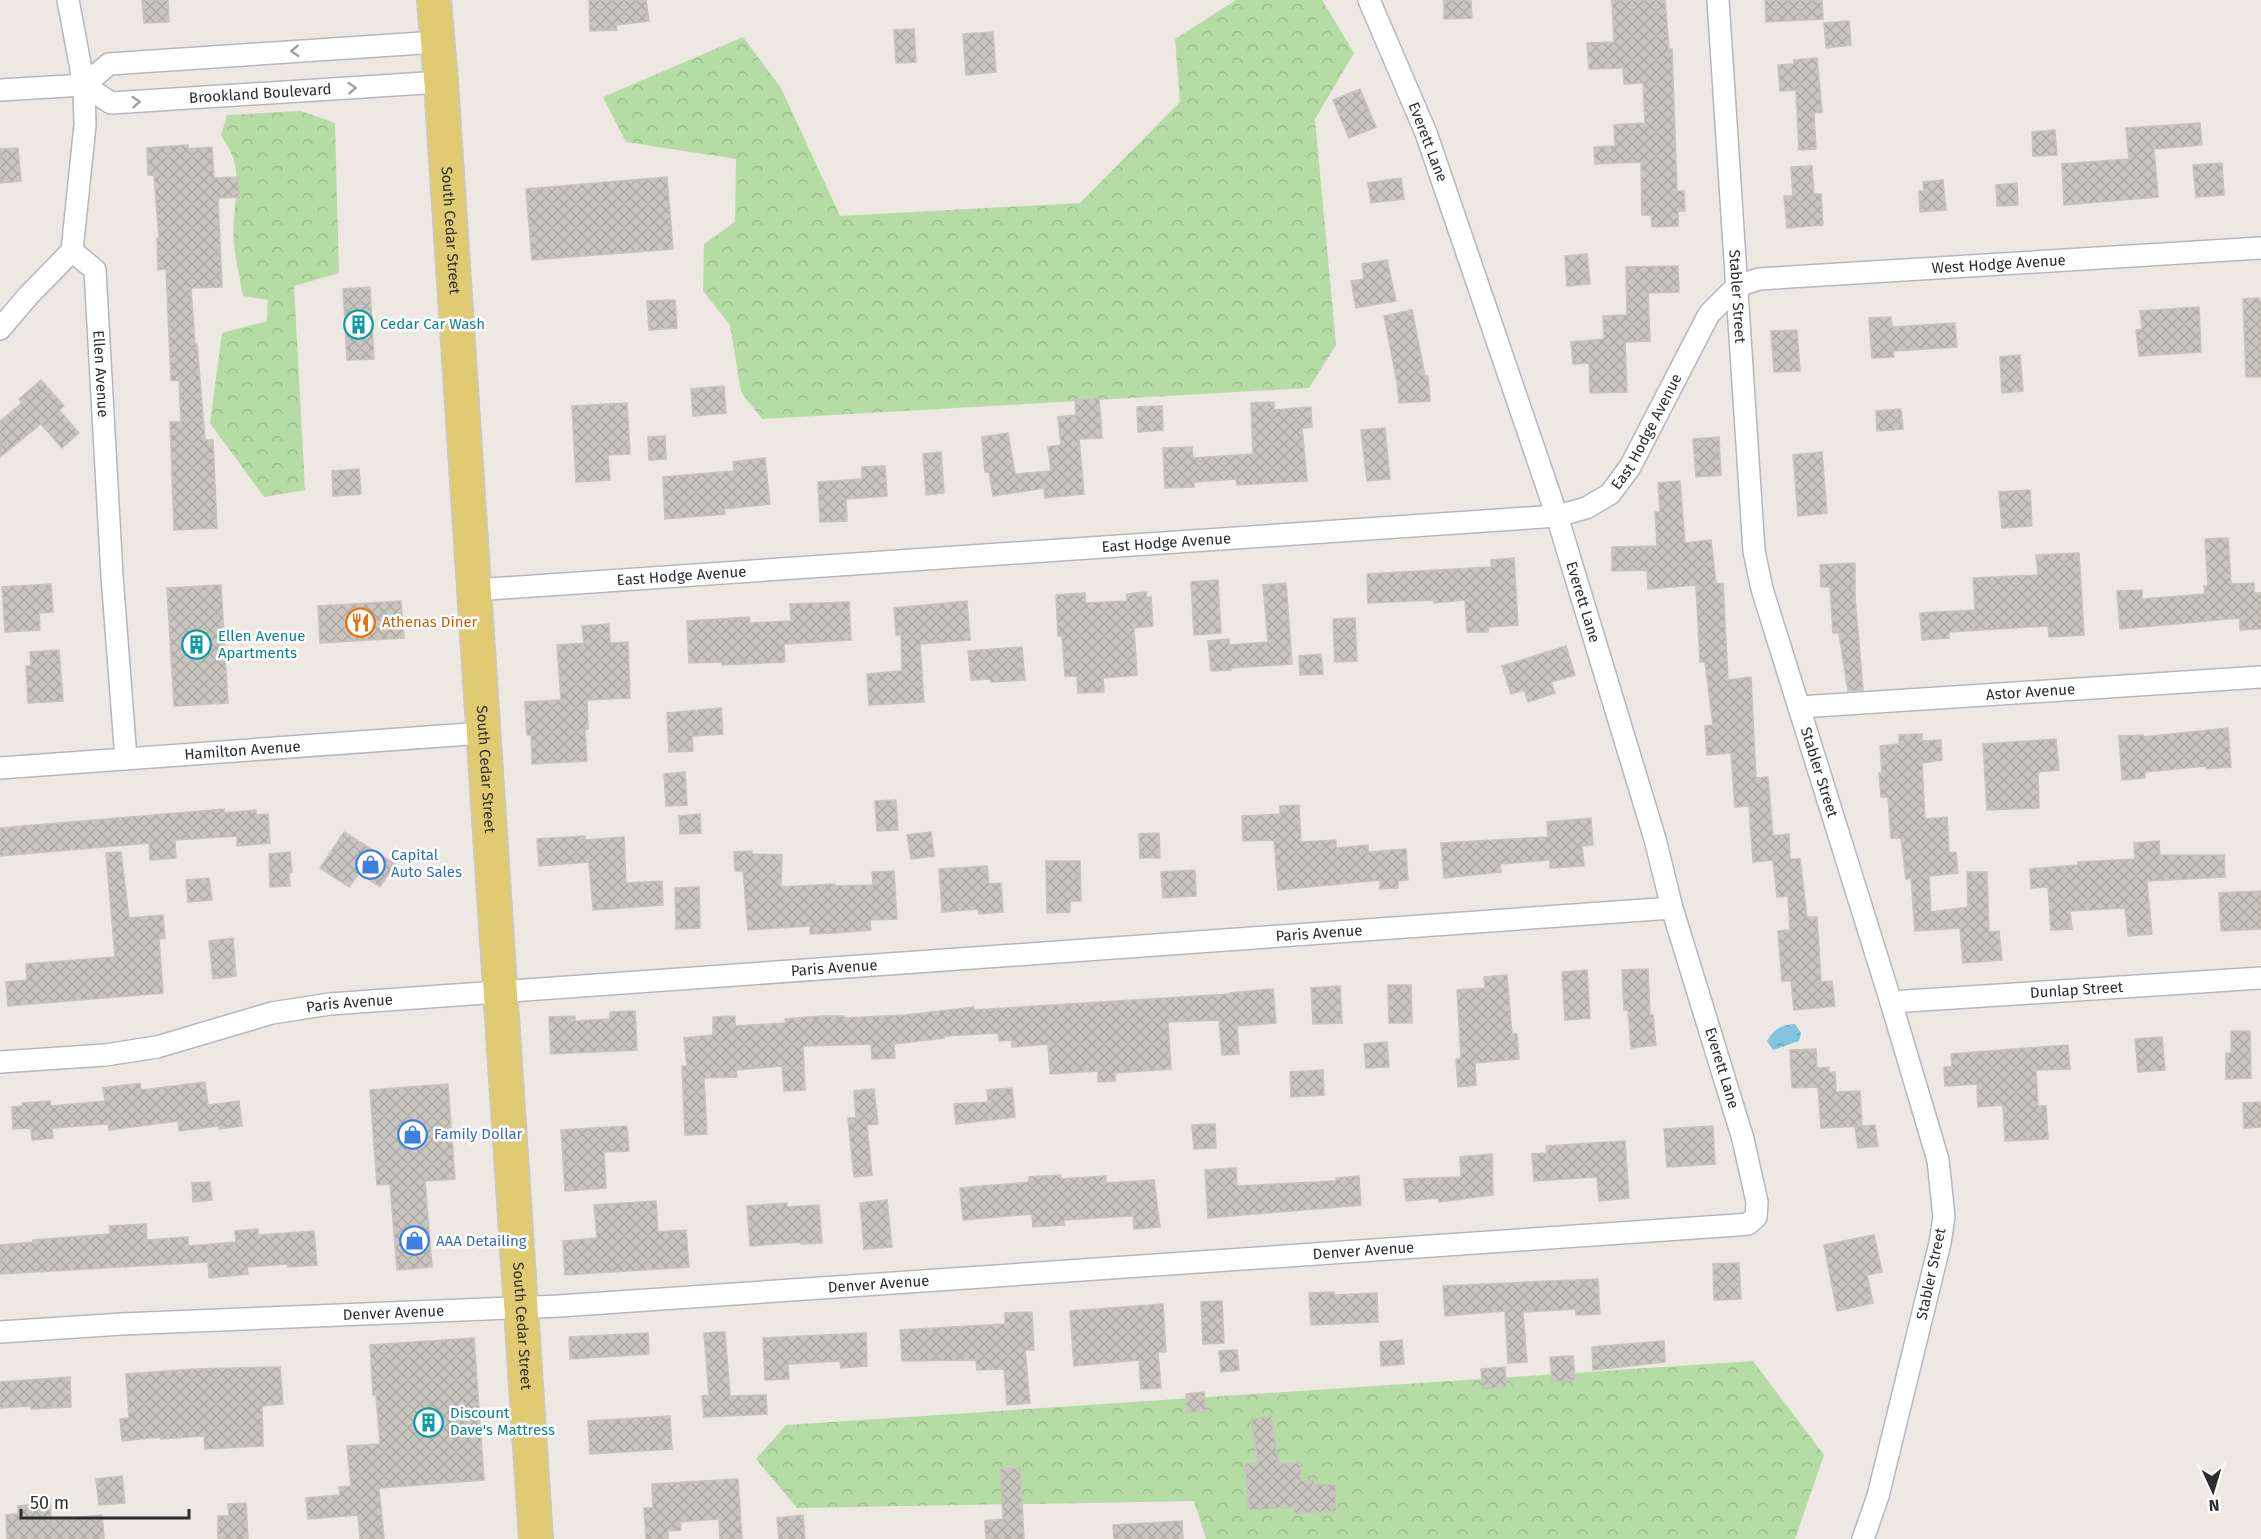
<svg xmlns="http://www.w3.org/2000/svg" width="2261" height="1539" font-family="'Fira Sans',sans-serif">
<defs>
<pattern id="forest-crowns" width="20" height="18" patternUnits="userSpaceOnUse" patternTransform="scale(1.5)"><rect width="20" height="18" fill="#b6dca6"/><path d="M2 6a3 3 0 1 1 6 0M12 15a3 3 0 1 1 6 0" fill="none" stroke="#9dbd8f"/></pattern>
<pattern id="water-ripples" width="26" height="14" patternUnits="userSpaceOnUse" patternTransform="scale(1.5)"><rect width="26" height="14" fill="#83c4e0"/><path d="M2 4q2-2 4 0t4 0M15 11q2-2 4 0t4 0" fill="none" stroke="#6ca0b6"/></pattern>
<pattern id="building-cross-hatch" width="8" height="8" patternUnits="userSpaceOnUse" patternTransform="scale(1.5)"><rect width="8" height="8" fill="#c9c6c0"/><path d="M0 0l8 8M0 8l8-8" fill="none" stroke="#adaaa5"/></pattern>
</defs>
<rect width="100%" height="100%" fill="#ede8e2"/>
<path fill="url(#forest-crowns)" d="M1236 0H1322L1354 53 1315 119 1336 345 1309 388 762 419 741 392 730 325 703 291 704 244 735 222 736 159 626 142 603 97 743 37 781 88 840 216 1080 203 1180 102 1175 39Z
M301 111 335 123 339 273 294 286 305 490 264 497 210 423 222 333 267 321 268 300 243 296C240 279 236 262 234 245 230 205 249 171 221 136L227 115Z
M1753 1361 1824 1455 1795 1539H1206L1194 1501 797 1508 756 1459 786 1425Z"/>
<path fill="url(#water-ripples)" d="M1795 1024 1801 1033 1799 1041 1773 1050 1767 1041C1774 1029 1781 1025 1795 1024Z"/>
<path fill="url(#building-cross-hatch)" stroke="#c8c4bb" stroke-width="1.5" d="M142 0H168L169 22 144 23Z
M589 0H646L649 21 616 25 617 30 590 31Z
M1444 0H1471L1472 18 1444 19Z
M1612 0H1665L1669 49H1672L1677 191H1684L1685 211H1678V226L1652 227 1651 215H1642L1641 162 1595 164 1594 147 1615 146 1614 125 1645 123 1643 83 1624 84 1623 68 1589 69 1587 43 1614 42Z
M1765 0H1822L1823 19 1766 22Z
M1849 21 1851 45 1826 48 1824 23Z
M914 29 916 62 896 63 894 30Z
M993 32 996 72 966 75 963 34Z
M1817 58 1822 112 1814 113 1816 149 1799 150 1796 90 1780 91 1778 65 1794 64V60Z
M1360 89 1376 127 1349 138 1333 100Z
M2200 123 2202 145 2154 149 2158 197 2064 205 2062 164 2129 159 2126 128Z
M2055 130 2057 155 2033 156 2032 132Z
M188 145V149L212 147 214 178 238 177 239 197 218 198 222 287 191 288 195 344H197L205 440H213L217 528 174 530 170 422H181L179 380 171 381 166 269 158 270 157 238H159L154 175H148L147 148Z
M18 148 21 181 0 183V149Z
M2222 163 2224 195 2196 197 2193 165Z
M1812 166 1814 194H1821L1823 225 1787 228 1784 196H1793L1791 167Z
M667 177 673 249 532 260 526 189Z
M1401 178 1404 199 1371 203 1368 183Z
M1943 180 1946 210 1920 212 1919 191H1924L1923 182Z
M2017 183 2018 205 1997 206 1996 185Z
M1587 254 1590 284 1567 286 1565 256Z
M1387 260 1396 301 1356 308 1351 281 1364 279 1362 264Z
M1678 266 1679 292 1648 293 1650 341 1625 342 1627 392 1590 393 1589 363 1573 364 1571 342 1604 339 1603 316 1627 315 1626 267Z
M370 287 374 359 347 360 343 289Z
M2259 298 2261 304V377H2246L2243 299Z
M675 300 677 328 649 330 647 301Z
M2199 307 2201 352 2139 356 2136 330 2142 329 2140 311Z
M1412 310 1425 376H1428L1430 401 1399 403 1397 382 1384 316Z
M1891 317 1892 327 1955 323 1957 347 1893 351 1894 357 1872 358 1869 318Z
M1797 330 1800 371 1774 372 1771 331Z
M2020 355 2023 391 2002 393 2000 357Z
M41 380 64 406 59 410 79 433 62 448 41 424 0 457V421L22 403 19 399Z
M724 386 726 413 693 416 691 389Z
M1099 398 1102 438 1079 439 1084 494 1045 498 1044 488 993 496 989 472H985L982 437 1008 433 1015 474 1051 471 1048 447 1061 445 1058 417 1076 415 1075 400Z
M1274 402V410L1311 407 1312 427 1302 428 1307 481 1237 485 1236 479 1194 482V487L1165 488 1163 448 1192 447 1193 458 1253 454 1251 403Z
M627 403 630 454 608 455 610 480 576 482 572 406Z
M1162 406 1163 430 1138 432 1137 407Z
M1901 409 1903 429 1877 431 1876 411Z
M1385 428 1390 479 1367 481 1361 430Z
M665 436 666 459 649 460 648 437Z
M1719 437 1721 475 1696 477 1693 439Z
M941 452 944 493 926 495 923 454Z
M1822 452 1827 513 1798 516 1793 455Z
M765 458 770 504 724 509 725 514 665 519 663 477 734 471 733 462Z
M885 466 887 496 846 499 847 521 820 522 818 482 862 479V467Z
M359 469 361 494 333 496 332 471Z
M1680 481 1685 543 1711 540 1716 584 1723 583 1728 680 1751 677 1756 778 1768 777 1773 836 1789 834 1790 859H1800L1807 917H1817L1821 982 1832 981 1835 1006 1794 1010 1791 981H1782L1778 931 1790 930 1788 896 1777 897 1773 860 1753 862 1749 806 1735 807 1731 753 1707 755 1705 726 1713 725 1705 662H1700L1696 585 1648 589 1647 570 1612 571V547L1657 546 1655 512H1660L1658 483Z
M2030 490 2032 526 2002 528 1999 492Z
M2228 538 2231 584 2254 583V593H2261V629L2240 630V618L2120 629 2117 591 2142 590V599L2205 594 2204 586H2208L2205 539Z
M2079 553 2084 635 2049 637 2048 626 1949 632V638L1922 640 1920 613 1975 610 1973 578 2038 575 2036 555Z
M1514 558 1518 625 1488 627V632H1467L1465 600 1434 603V600L1368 603 1367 574 1491 567V560Z
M1855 563V597L1863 690 1848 691 1839 633H1833L1830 587H1821L1820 565Z
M1218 580 1221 633 1194 635 1191 582Z
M1286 583 1292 664 1231 668V670L1211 671 1208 641 1229 639V645L1268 642 1263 585Z
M51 584 53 612 39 613 40 630 5 632 2 587Z
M221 585 228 703 174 706 167 588Z
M1146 592 1147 598 1151 597 1153 626 1134 628 1137 675 1103 678 1104 692 1078 693 1077 676H1065L1062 636H1058L1056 595 1085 593V603L1127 601V594Z
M401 601 404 638 320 643 318 606Z
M967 601 970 640 920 644 924 702 869 705 867 674 902 671 901 635H896L894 608Z
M849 602 851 640 784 644 785 662 722 665V662L689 663 687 621 749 617 750 623 791 621 790 604Z
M1355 618 1357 661 1335 662 1333 619Z
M609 624 610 643 628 642 630 698 587 700 588 729H585L587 761 532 764 531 735H527L525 702 561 700 557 645 584 643 582 626Z
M1566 646 1575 675 1551 682 1555 693 1528 702 1524 690 1511 694 1502 666Z
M1022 647 1025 680 991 682 990 679 971 680 968 651Z
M59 650 63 701 28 703 26 666H31L30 652Z
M1321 654 1323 674 1300 675 1299 656Z
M721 708 723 734 692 736 693 751 669 752 667 713Z
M2228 728 2231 767 2206 769V766L2145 772V778L2122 780 2119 736 2143 735V737Z
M1922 734V741L1941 740 1942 760 1922 763 1925 819 1947 817 1949 853 1956 852 1958 873 1929 876 1931 912 1968 907 1967 872H1987L1989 932 1999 931 2002 960 1963 963 1960 928 1915 931 1911 878 1906 879 1901 838H1891L1888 797H1881L1879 773H1882L1880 746 1899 744V735Z
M2056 739 2059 770 2038 772 2039 808 1987 810 1983 744Z
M685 772 687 805 666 806 664 774Z
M896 800 898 830 877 831 875 801Z
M1299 805 1301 842 1336 840V848L1368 845V852L1406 849 1408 880 1398 881V888L1380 889V880L1278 890 1274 840 1243 841 1242 816 1280 814V806Z
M224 809V813L256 810V815L268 814 270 843 237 846V836L175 840 176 858 150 860 149 843 0 856V828Z
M700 814 701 833 680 834 679 816Z
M1591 818 1593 845 1582 846 1584 866 1550 868V860L1500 864 1501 872 1444 878 1441 843 1548 837 1547 822Z
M344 832 395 864 380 887 359 873 349 887 320 868Z
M931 832 934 856 911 859 907 835Z
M1159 833 1160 858H1140L1139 834Z
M585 836V840L624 837 626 883 662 881 663 905 593 910 589 862 539 866 537 839Z
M2159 841 2160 855H2224L2225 877 2147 881 2152 934 2128 936 2125 908 2070 911 2072 929 2051 930 2048 887 2031 888 2030 869 2078 865V862L2135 859 2134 843Z
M752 851V854L782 855 781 887 834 884 835 886 873 885 872 872 894 871 897 919 870 920 871 930 835 933 810 934V926L748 930 743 871H735L734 852Z
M121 852 129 918 163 915 165 938 159 939 163 993 8 1006 6 982 27 980 26 964 115 957 106 853Z
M290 852 292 872 289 873 290 886 270 887 269 854Z
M1046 861H1080L1081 901H1070V912L1047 913Z
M987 866 989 884 1001 883 1003 912 979 914 978 909 942 912 939 869Z
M1195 870 1196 896 1163 898 1161 872Z
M209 878 212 900 188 902 186 880Z
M699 887 700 928 676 929 675 888Z
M2261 891V929L2221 931 2219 893Z
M233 938 236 976 213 979 209 941Z
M1648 969 1650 1015H1653L1656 1045 1631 1048 1628 1010H1624L1622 970Z
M1587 970 1590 1018 1565 1020 1562 972Z
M1507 975 1512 1034H1517L1519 1059 1475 1063 1476 1085 1458 1087 1456 1059H1461L1457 990 1485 988 1484 977Z
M1388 985H1411L1412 1023H1389Z
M1340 986 1342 1023 1313 1024 1311 988Z
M1273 989 1276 1023 1237 1026 1239 1054 1222 1055 1219 1020 1168 1022 1171 1069 1115 1073V1081L1098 1082V1071L1050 1074 1048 1044 1012 1047V1040L999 1041 998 1033 944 1036V1038L894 1044 895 1058 872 1059 871 1044 803 1046 805 1090 784 1091 782 1066 736 1070 737 1077 704 1078 707 1134 685 1135 682 1066H687L684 1038 713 1035V1017L735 1016V1026L786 1023 785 1019 821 1016H844V1018L906 1015 974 1007V1010L1230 994V993Z
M635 1011 637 1050 551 1054 549 1017 575 1016V1021L610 1019V1012Z
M2231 1031H2250L2251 1078 2226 1079V1053H2231Z
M2162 1037 2165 1070 2138 1072 2135 1039Z
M1387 1042 1389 1067 1366 1068 1364 1044Z
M2068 1045 2070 1069 2036 1070 2038 1106H2046L2048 1139 2005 1141 2003 1105 1978 1107 1977 1084 1945 1086 1944 1067H1952L1951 1054Z
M1816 1049 1817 1068 1829 1067V1073L1835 1072 1836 1092 1860 1091 1862 1126 1821 1128 1818 1087 1792 1088 1790 1050Z
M1323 1070 1324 1095 1291 1097 1290 1072Z
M205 1082 208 1105 239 1101 242 1126 219 1129V1126L179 1131 178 1121 109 1130 108 1124 52 1128 53 1138 32 1140 31 1128 13 1129 12 1107 22 1106V1103L50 1101 51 1106 105 1101 103 1088 140 1083 141 1090Z
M448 1084 455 1179 425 1181 432 1267 397 1270 390 1184 377 1185 370 1090Z
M1012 1088 1015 1117 956 1124 954 1104 988 1102 987 1090Z
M874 1089 878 1124 867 1125 872 1175 854 1177 848 1118H856L854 1091Z
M2261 1102V1127L2244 1128 2243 1103Z
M1215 1124 1216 1148 1194 1149 1192 1125Z
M1875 1125 1878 1146 1858 1148 1855 1127Z
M627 1126 629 1151 604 1152 606 1188 565 1191 561 1130Z
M1713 1126 1715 1164 1667 1167 1664 1129Z
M1625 1141 1629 1198 1599 1201 1597 1177 1534 1181 1532 1154 1547 1153 1546 1146Z
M1492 1154 1493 1195 1439 1202 1438 1198 1406 1201 1404 1179 1461 1177 1460 1157Z
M1236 1168 1237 1186 1336 1181V1178L1359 1176 1361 1205 1208 1218 1205 1170Z
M1060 1175 1061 1179 1106 1176V1183L1154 1180 1160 1227 1134 1229 1133 1216 1064 1220V1225L1033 1227 1032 1214 963 1220 960 1188 1029 1182V1177Z
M210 1182 212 1200 193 1202 192 1183Z
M887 1200 892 1247 864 1249 860 1203Z
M656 1201 658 1232 686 1230 689 1267 565 1275 563 1241 597 1238 594 1205Z
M787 1203V1207L819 1205 822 1243 801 1244V1242L750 1246 747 1206Z
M146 1224 147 1240 188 1237V1246L236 1242 235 1231 258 1229V1235L314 1231 317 1265 288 1267V1264L247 1267 248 1274 209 1278 208 1262 0 1274V1245L33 1242V1240L110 1234 109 1226Z
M1874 1235 1882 1272 1867 1275 1873 1303 1837 1311 1824 1245Z
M1739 1263 1741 1299 1714 1300 1713 1264Z
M1598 1279 1600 1314 1576 1315V1309L1523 1312 1527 1362 1508 1363 1505 1311 1445 1316 1443 1286Z
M1334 1292V1295L1377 1293 1378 1322 1311 1325 1309 1293Z
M1222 1301 1224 1343 1203 1344 1201 1302Z
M1163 1304 1166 1352H1158L1161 1388 1141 1389 1139 1360 1074 1366 1070 1311Z
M1032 1312 1034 1350H1025L1030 1403 1007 1405 1004 1369 977 1370 976 1360 902 1361 900 1330 1005 1324V1313Z
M725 1332 730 1396 766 1395 767 1414 704 1417 702 1396 709 1395 704 1333Z
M648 1333 649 1354 570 1359 569 1337Z
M866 1333 867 1366 841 1368 840 1361 788 1364 789 1379 765 1380 763 1338Z
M474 1338 484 1480 379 1488 384 1539H360L358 1515 308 1519 306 1498 340 1495 339 1487 351 1486 347 1446 380 1444 376 1395H373L370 1345Z
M1402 1340 1404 1364 1381 1366 1380 1342Z
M1664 1341 1665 1362 1593 1370 1592 1347Z
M1237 1350 1239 1370 1221 1372 1219 1351Z
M1573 1356 1575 1380 1552 1382 1550 1357Z
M280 1367 283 1404 262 1406 263 1446 205 1449 204 1436 161 1439V1437L122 1441 120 1419 129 1418 126 1374 195 1369Z
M1505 1367 1506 1387 1483 1389 1481 1369Z
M70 1377 71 1407 31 1409V1406L0 1408V1382Z
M1204 1392 1206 1411 1187 1413 1186 1394Z
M670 1416 672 1449 590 1454 588 1421Z
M1271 1416 1279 1464 1300 1463 1301 1481 1314 1480V1485L1335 1484 1336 1511 1294 1513V1507L1249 1510 1245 1464 1258 1463 1251 1419Z
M1020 1468 1024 1539H986L985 1521 1003 1519 1000 1469Z
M122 1476 125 1503 99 1505 96 1479Z
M738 1479 742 1539H720L719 1519 680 1522 681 1530 668 1531V1539H646L644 1508H653L652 1484Z
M50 1503 51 1520 102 1515 104 1539H7L6 1515 18 1514V1506Z
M246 1503 248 1539H218V1516H229L228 1504Z
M803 1515 805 1539H779L777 1518Z
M1182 1521 1183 1539H1114L1113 1525Z"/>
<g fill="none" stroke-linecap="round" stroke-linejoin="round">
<defs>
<g id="street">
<path id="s1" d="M68 0 84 85 85 125 72 251 95 270 112 576 126 759"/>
<path id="s2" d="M1718 0 1754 551 1762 589 1891 1002 1938 1160 1944 1217 1940 1243 1878 1496 1863 1539"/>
<path id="s3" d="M84 85 111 103 441 82"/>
<path d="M0 90 84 85 109 64 437 42"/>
<path d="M0 329 28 296 72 251"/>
<path id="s4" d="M474 590 1557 516 1586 508 1610 494 1630 467 1709 314 1737 286 1759 279 2261 248"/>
<path id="s5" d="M1800 707 2261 677"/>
<path id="s6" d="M0 768 483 733"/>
<path id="s7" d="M1891 1002 2261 978"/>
<path id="s8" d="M0 1062 105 1055 157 1047 272 1013 330 1004 1672 908"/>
<path id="s9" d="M0 1332 122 1324 559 1306 1737 1225 1748 1224 1756 1217 1757 1202 1743 1139 1672 908 1655 839 1557 516 1426 133 1369 0"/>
</g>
<g id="primary">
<path id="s10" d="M434 0 441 82 536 1539"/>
</g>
</defs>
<use href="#street" stroke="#b5b7bf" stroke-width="24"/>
<use href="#primary" stroke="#c8c8c8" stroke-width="36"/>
<use href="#street" stroke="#fff" stroke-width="21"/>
<use href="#primary" stroke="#e0cb73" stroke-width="33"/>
</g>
<defs><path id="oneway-chevron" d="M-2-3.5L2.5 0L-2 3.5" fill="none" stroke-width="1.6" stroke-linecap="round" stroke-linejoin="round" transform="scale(1.5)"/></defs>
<g stroke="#a0a0a0">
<use href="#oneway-chevron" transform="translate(295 51) rotate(176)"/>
<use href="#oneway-chevron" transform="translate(352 88) rotate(-4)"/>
<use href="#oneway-chevron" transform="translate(136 102) rotate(-4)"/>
</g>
<defs>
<symbol id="building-ring" viewBox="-11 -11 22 22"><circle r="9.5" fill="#fff" stroke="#0f9aa8" stroke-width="1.5"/><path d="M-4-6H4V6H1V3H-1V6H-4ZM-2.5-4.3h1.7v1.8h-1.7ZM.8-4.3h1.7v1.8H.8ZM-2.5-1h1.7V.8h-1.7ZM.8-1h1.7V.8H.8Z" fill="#0f9aa8"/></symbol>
<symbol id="restaurant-ring" viewBox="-11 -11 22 22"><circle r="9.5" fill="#fff" stroke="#e8710a" stroke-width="1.5"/><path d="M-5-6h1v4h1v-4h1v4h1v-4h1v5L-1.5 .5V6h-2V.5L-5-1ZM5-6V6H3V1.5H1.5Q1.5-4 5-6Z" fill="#e8710a"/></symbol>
<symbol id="shop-ring" viewBox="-11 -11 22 22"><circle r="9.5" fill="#fff" stroke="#3f7fe0" stroke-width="1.5"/><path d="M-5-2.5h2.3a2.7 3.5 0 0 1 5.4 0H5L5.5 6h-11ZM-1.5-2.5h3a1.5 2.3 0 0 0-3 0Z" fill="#3f7fe0"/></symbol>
</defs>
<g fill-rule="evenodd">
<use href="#building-ring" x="342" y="308" width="33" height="33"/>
<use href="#restaurant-ring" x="344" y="606" width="33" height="33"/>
<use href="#building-ring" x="180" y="628" width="33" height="33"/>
<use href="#shop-ring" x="354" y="848" width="33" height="33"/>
<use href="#shop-ring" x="396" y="1118" width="33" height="33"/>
<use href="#shop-ring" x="398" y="1224" width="33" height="33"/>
<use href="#building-ring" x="412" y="1406" width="33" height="33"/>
</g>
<g text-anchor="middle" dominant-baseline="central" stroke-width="5" stroke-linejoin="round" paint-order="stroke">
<g font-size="15" fill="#2d2d2d" stroke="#fff">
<text stroke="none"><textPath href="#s3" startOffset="182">Brookland Boulevard</textPath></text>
<text transform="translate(1428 142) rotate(69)">Everett Lane</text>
<text stroke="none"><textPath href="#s10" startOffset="231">South Cedar Street</textPath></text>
<text stroke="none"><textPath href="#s4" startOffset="1652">West Hodge Avenue</textPath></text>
<text stroke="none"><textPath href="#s2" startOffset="297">Stabler Street</textPath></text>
<text stroke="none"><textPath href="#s1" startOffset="387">Ellen Avenue</textPath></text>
<text stroke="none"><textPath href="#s4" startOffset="1216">East Hodge Avenue</textPath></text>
<text stroke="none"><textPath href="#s4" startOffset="694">East Hodge Avenue</textPath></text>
<text stroke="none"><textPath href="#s4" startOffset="208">East Hodge Avenue</textPath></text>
<text transform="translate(1583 602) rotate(73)">Everett Lane</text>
<text stroke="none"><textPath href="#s5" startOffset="231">Astor Avenue</textPath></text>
<text stroke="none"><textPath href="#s6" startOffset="243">Hamilton Avenue</textPath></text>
<text stroke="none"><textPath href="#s10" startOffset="771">South Cedar Street</textPath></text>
<text stroke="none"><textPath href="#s2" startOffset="783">Stabler Street</textPath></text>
<text stroke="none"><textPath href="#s8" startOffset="1328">Paris Avenue</textPath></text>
<text stroke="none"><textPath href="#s8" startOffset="842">Paris Avenue</textPath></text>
<text stroke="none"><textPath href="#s7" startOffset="186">Dunlap Street</textPath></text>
<text stroke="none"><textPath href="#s8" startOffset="356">Paris Avenue</textPath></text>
<text transform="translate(1722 1068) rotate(73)">Everett Lane</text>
<text stroke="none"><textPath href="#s9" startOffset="1366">Denver Avenue</textPath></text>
<text transform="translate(1931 1274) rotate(-78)">Stabler Street</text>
<text stroke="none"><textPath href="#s9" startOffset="880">Denver Avenue</textPath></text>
<text stroke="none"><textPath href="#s9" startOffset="394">Denver Avenue</textPath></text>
<text stroke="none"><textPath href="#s10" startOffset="1329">South Cedar Street</textPath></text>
</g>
<g font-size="15" fill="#0d838f" stroke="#fff" text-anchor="start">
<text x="380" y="324">Cedar Car Wash</text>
<text x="218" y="636">Ellen Avenue<tspan x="218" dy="17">Apartments</tspan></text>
<text x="450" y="1413">Discount<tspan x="450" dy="17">Dave's Mattress</tspan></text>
</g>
<g font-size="15" fill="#c56008" stroke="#fff" text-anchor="start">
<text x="382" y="622">Athenas Diner</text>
</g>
<g font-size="15" fill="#366cbe" stroke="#fff" text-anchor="start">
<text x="391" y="855">Capital<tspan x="391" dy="17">Auto Sales</tspan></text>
<text x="434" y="1134">Family Dollar</text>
<text x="436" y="1241">AAA Detailing</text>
</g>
</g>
<g transform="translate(2213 1491) rotate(176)" stroke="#ffffff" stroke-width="4.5" paint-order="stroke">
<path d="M0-4.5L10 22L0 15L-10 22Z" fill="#2d2d2d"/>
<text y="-9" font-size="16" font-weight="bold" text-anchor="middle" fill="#2d2d2d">N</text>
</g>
<path d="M21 1509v9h168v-9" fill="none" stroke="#2d2d2d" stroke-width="3"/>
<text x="30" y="1509" font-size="18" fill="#2d2d2d" stroke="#ffffff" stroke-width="4.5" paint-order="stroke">50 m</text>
</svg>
